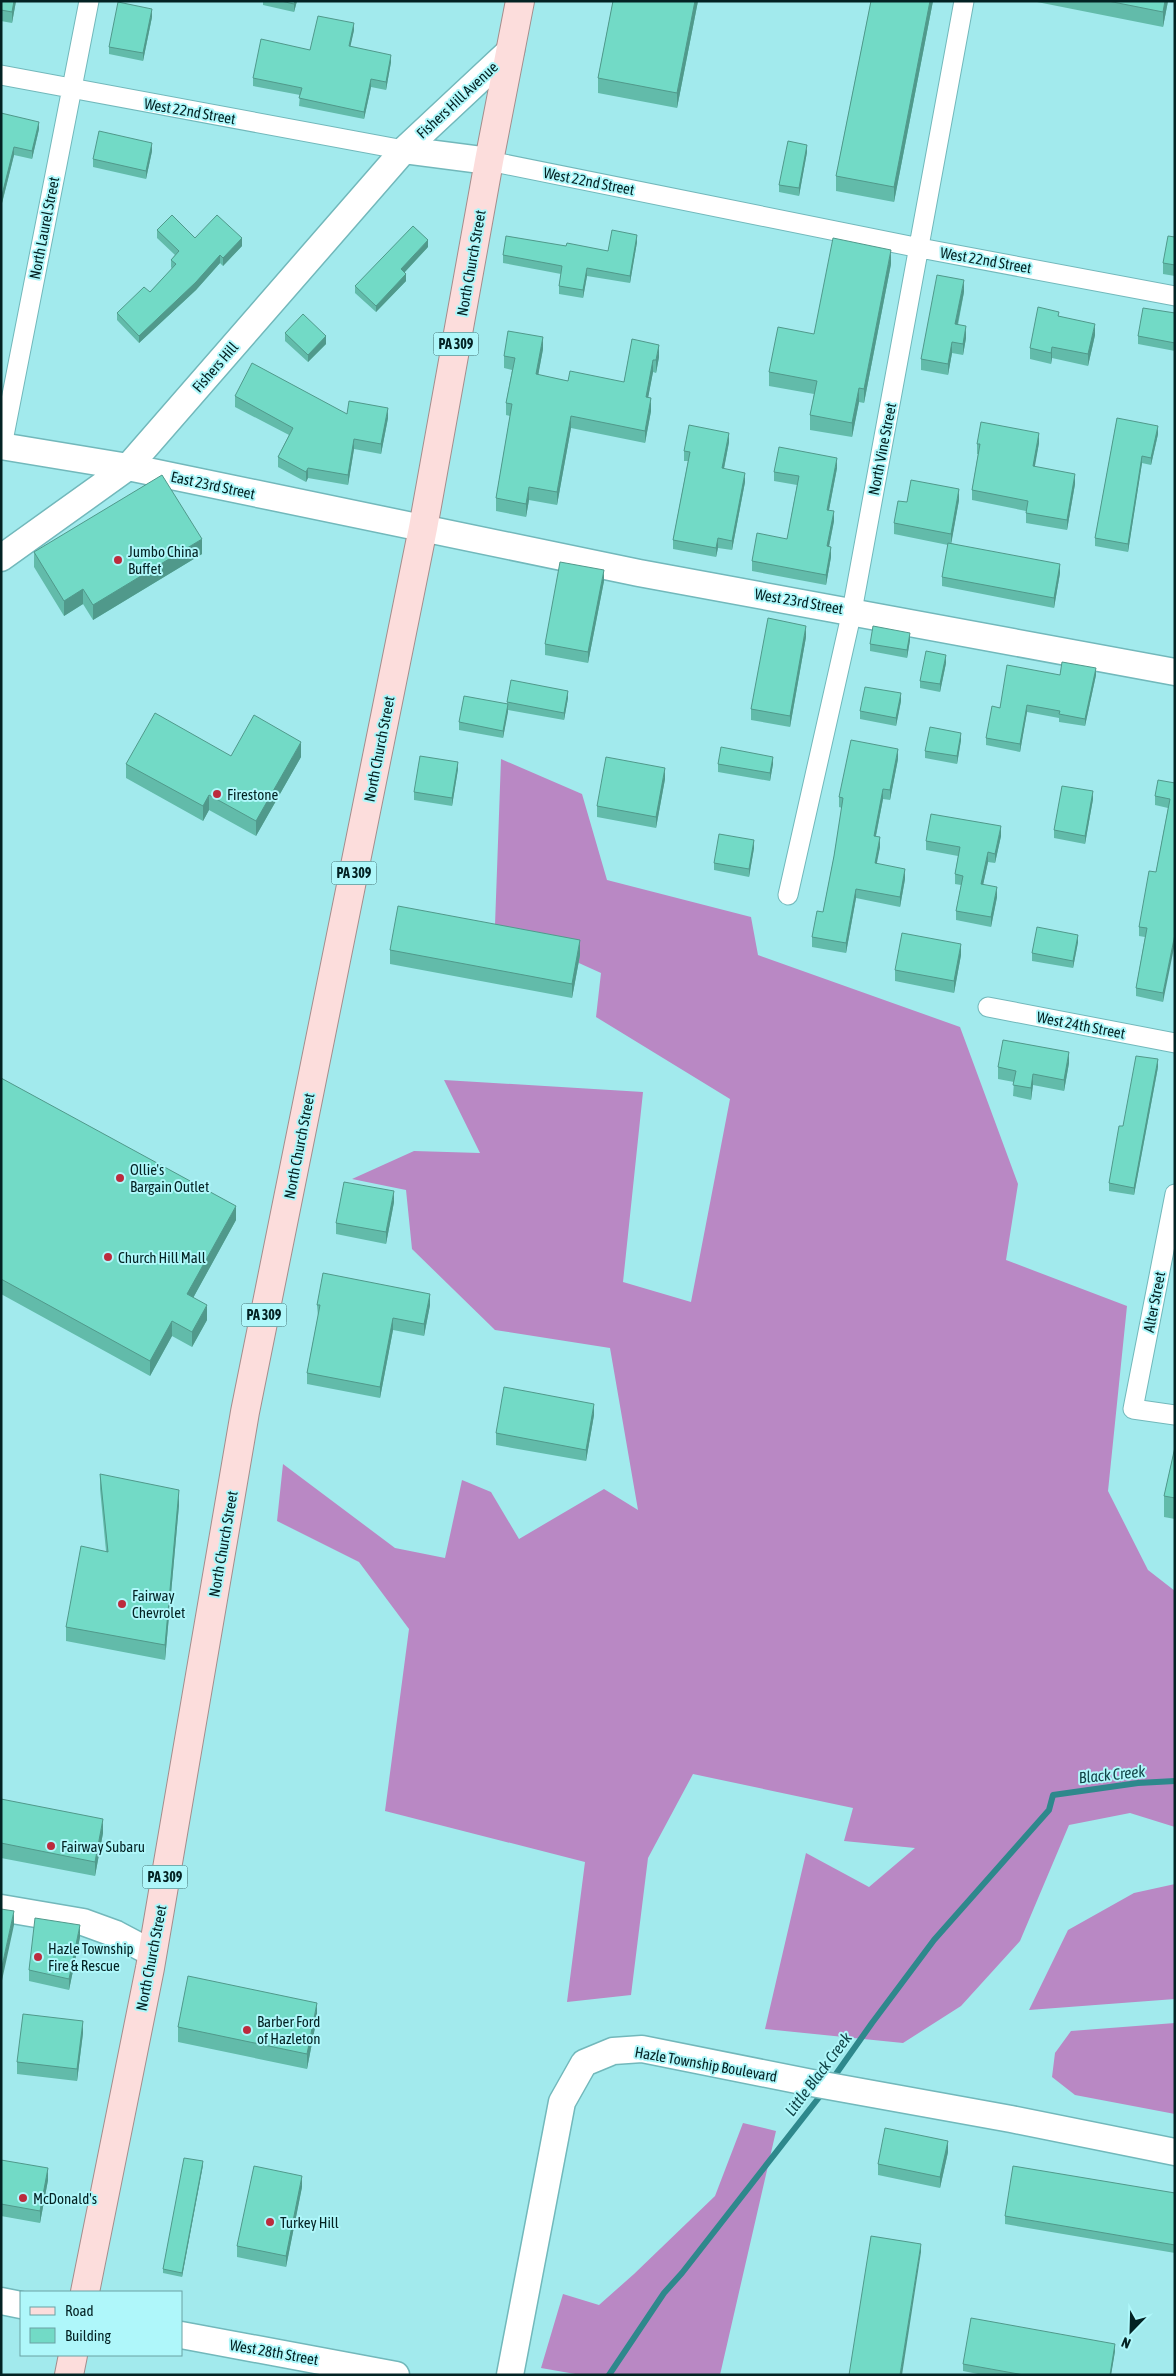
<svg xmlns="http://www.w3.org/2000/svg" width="1176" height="2376" font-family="'Asap Condensed',sans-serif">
<rect width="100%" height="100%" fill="#a2eaed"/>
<path fill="#b988c4" d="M501 759 582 794 607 880 751 917 758 955 960 1027 1018 1184 1006 1260 1127 1306 1108 1491 1148 1570 1175 1591V1827L1130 1813 1069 1825 1020 1941 961 2006 903 2043 765 2029 806 1853 869 1887 915 1848 844 1841 853 1808 693 1774 648 1858 631 1995 567 2002 585 1862 385 1811 409 1629 359 1562 277 1521 283 1464 395 1548 445 1558 462 1480 491 1492 519 1539 604 1489 638 1510 610 1348 495 1330 412 1249 406 1190 352 1179 414 1151 480 1153 444 1080 643 1092 623 1282 691 1302 730 1099 596 1017 601 973 495 925Z
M1175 1884V1999L1029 2010 1068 1930 1134 1893Z
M1175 2023V2114L1075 2095 1052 2077 1055 2053 1071 2031Z
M743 2123 776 2131 720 2375H581L541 2368 563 2294 599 2305 634 2274 715 2196Z"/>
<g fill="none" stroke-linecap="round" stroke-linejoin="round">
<path stroke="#2e888c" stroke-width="6" d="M831 2081 872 2023 934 1940 1049 1810 1053 1795 1138 1783 1175 1781
M609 2375 664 2293 682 2273 824 2091"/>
<defs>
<path id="street" d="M1 75 404 150
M489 161 920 248 1175 296
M2 446 89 1
M788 895 852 611 964 1
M988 1007 1175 1043
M1175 1194 1133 1409 1175 1415"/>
<path id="secondary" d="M404 150 489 161
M1 446 128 467 639 573 1175 672
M1 558 128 467 404 150 511 50
M1 1908 83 1922 116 1934 152 1953
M1 2301 21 2305
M181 2335 396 2375
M510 2375 562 2102 584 2063 613 2051 642 2049 812 2083 1011 2119 1175 2152"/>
<path id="primary" d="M85 2292 150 1968 245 1412 423 528 489 161 520 1
M69 2375 73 2355"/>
</defs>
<use href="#street" stroke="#72b8bb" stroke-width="21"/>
<use href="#secondary" stroke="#72b8bb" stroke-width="29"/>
<use href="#primary" stroke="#a48d8c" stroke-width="30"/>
<use href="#street" stroke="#fff" stroke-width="19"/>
<use href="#secondary" stroke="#fff" stroke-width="26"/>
<use href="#primary" stroke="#fcdddc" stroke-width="28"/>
</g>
<path fill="#62bbaa" d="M1 1H16L12 23 1 21Z
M263 1H297L294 12 263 5Z
M613 1H698L677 108 598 93V78Z
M871 1H933L894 202 836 191V176Z
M1032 1H1168L1163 27Z
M152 17 143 61 109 54V47Z
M354 30 350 46 391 62 386 90 371 87 364 119 299 106 300 95 253 86V78L310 50Z
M1 113 39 129 32 159 14 155 1 207Z
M152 151 146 179 93 167V159Z
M807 152 799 196 779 192V185Z
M157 230 195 238 242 246 223 266 220 263 196 290 139 343 117 320V313L150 292 172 269 171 267V260L175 255 157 238Z
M1175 237V276L1163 274V263Z
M637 242 630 283 587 276 583 298 559 294V286L561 274 503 263V255L566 246 608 251Z
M428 247 405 272 406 281 376 312 355 293V286Z
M891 264 864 403 859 402 852 437 810 430V415L814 394 769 386V372L814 334Z
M964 292 958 325 966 338 963 355 952 353 948 375 921 370V359Z
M1175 313V351L1138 344V336Z
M1059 316 1095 335 1088 366 1052 358 1051 364 1030 359V348Z
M285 333 326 344 308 362 285 341Z
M632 339 659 357 656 373 653 372 648 397 651 411 645 443 571 428 557 505 529 500 526 517 496 511V498L510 416 506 415V403L512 370 504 368V356L543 349 538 375 568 381 624 382Z
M235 396 347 414 388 418 381 454 354 449 348 485 308 478 306 482 278 467V457L289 435 235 407Z
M1117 418 1158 434 1151 465 1142 463 1128 552 1095 546V538Z
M729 442 724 469 745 482 732 550 718 548 716 557 673 549V540L688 461H684V451Z
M1039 443 1034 467 1075 484 1067 530 1026 523V511L972 500V490L978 454H977V444Z
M837 468 829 510 834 521 829 547 831 557 826 585 752 571V561L787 539 797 485 774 481V472Z
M959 500 951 543 1060 573 1054 608 942 586V577L948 545 894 534V523Z
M34 552 202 554 93 620 83 604 64 616 34 567Z
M604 581 588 663 545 655V644Z
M806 637 790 727 751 720V709Z
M910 640 907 658 870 651V644Z
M946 663 940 692 920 688V681Z
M1060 675H1096L1085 726 1059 722V718L1027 712 1020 752 986 745V738L1000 708Z
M568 698 564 720 508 710 503 738 459 730V722L507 704V702Z
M901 701 896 726 860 719V711Z
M961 740 957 764 925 758V751Z
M231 756 301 757 256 836 209 810 203 821 126 778V764Z
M898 759 890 800 883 799 876 836 880 847 876 863 905 879 900 907 856 898 846 953 812 947V937L823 912 834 856 842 808 839 807V797Z
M718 764H773L770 781 718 772Z
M458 769 452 806 414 800V792Z
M665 779 656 828 597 817V806Z
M1175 783 1163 1002 1136 996V988L1145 937 1139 936V927L1156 872 1168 808 1155 805V796Z
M1093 799 1085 844 1054 838V830Z
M1001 836 995 863 988 862 983 885 997 897 991 927 956 920V911L961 885 955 884V874L958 856 926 850V841Z
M754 848 749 877 714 870V863Z
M1078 942 1073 968 1032 961V953Z
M390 950 580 955 572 998 390 964Z
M961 955 954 993 895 981V970Z
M1069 1063 1064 1091 1033 1085 1031 1100 1013 1096 1014 1082 998 1079V1067Z
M1158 1067 1134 1195 1109 1191V1183L1123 1126Z
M1 1078 236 1220 193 1298 207 1320 192 1347 172 1336 150 1376 1 1294Z
M394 1202 386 1244 336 1234V1223Z
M317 1305H430L424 1336 393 1330 380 1398 307 1384V1373L318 1316Z
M594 1415 586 1461 496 1445V1433Z
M1175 1447V1519L1164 1517V1496Z
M100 1474 179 1505 165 1660 66 1641V1627L106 1551 100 1489Z
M1 1799 103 1833 95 1876 1 1858Z
M80 1937 69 1990 29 1981V1970Z
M317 2017 307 2069 178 2042V2027Z
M83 2033 77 2081 17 2074V2062Z
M948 2152 940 2188 878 2175V2164Z
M1 2160 48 2180 40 2223 1 2216Z
M203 2165 182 2277 163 2273V2269Z
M302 2187 286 2267 237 2257V2246Z
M1175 2193V2253L1005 2224V2216Z
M1115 2351 1111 2375H983L963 2371V2364Z"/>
<path fill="#50998b" d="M14 1H16L12 23V12Z
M295 1H297L294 12V4Z
M695 1H698L677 108V93Z
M930 1H933L894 202V187Z
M1165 1H1168L1163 27V12Z
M152 9V17L143 61V53Z
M354 23V30L349 53V46Z
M391 55V62L386 90V82Z
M371 79V87L364 119V112Z
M39 122V129L32 159V151Z
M152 143V151L146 179V171Z
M807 145V152L799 196V188Z
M14 147V155L1 207V199Z
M637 235V242L630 283V276Z
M242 238V246L223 266V258Z
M428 240V247L401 276V269Z
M891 250V264L864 403V389Z
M220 255V263L196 290 139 343V336Z
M587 268V276L583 298V290Z
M406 274V281L376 312V306Z
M964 280V292L955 336V324Z
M1095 324V335L1088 366V354Z
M966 326V338L963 355V344Z
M326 336V344L308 362V355Z
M543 337V349L536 387V374Z
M952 342V353L948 375V364Z
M659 345V357L656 373V360Z
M1052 347V358L1051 364V353Z
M653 360V372L646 409V397Z
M859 388V402L852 437V423Z
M651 398V411L645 443V431Z
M388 408V418L381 454V444Z
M571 416V428L557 505V492Z
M1158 426V434L1151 465V458Z
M729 433V442L722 478V468Z
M1039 433V443L1033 477V466Z
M354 439V449L348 485V475Z
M1142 456V463L1128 552V544Z
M837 458V468L827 520V510Z
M308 468V478L306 482V472Z
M745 473V482L732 550V541Z
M1075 474V484L1067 530V520Z
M529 487V500L526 517V504Z
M959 489V500L951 545V534Z
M834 511V521L827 556V546Z
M718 538V548L716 557V548Z
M202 539V554L93 620V605Z
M831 547V557L826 585V575Z
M1060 564V573L1054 608V598Z
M604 570V581L588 663V652Z
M83 589V604L64 616V601Z
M806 626V637L790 727V716Z
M910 633V640L907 658V650Z
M946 655V663L940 692V684Z
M1096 668V675L1085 726V719Z
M568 691V698L564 720V713Z
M901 693V701L896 726V718Z
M508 704V712L503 738V731Z
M1027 705V712L1020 752V744Z
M961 733V740L957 764V756Z
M301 742V757L256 836V821Z
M898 749V759L890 800V790Z
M773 757V764L770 781V773Z
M458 762V769L452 806V798Z
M665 768V779L656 828V817Z
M883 789V799L874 845V836Z
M1093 791V799L1085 844V836Z
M209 795V810L203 821V806Z
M1001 826V836L995 863V854Z
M880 837V847L875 873V863Z
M754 840V848L749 877V869Z
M988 852V862L981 894V884Z
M905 869V879L900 907V897Z
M997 887V897L991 927V917Z
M856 889V898L846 953V943Z
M1175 934V943L1163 1002V993Z
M1078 935V942L1073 968V961Z
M580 940V955L572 998V984Z
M961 944V955L954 993V981Z
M1069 1052V1063L1064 1091V1080Z
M1158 1059V1067L1134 1195V1188Z
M1033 1074V1085L1031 1100V1088Z
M394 1191V1202L386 1244V1232Z
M236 1206V1220L187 1309V1294Z
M430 1294V1305L424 1336V1324Z
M207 1305V1320L192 1347V1332Z
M393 1318V1330L380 1398V1387Z
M172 1321V1336L150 1376V1361Z
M594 1404V1415L586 1461V1450Z
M179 1490V1505L165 1660V1645Z
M103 1819V1833L95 1876V1862Z
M14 1911V1925L1 1985V1971Z
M80 1925V1937L69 1990V1979Z
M317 2003V2017L307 2069V2054Z
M83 2021V2033L77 2081V2069Z
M948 2141V2152L940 2188V2177Z
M203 2161V2165L182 2277V2273Z
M48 2168V2180L40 2223V2211Z
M302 2176V2187L286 2267V2256Z
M921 2244V2252L902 2375H900Z
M1115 2344V2351L1111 2375H1110Z"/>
<path fill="#72dac6" stroke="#50998b" d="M1 1H14L12 12 1 10Z
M281 1H295L294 4Z
M613 1H695L677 93 598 78Z
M871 1H930L894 187 836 176Z
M1108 1H1165L1163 12Z
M118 2 152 9 143 53 109 47Z
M318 16 354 23 349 46 391 55 386 82 371 79 364 112 299 98 302 88 253 78 261 39 310 50Z
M1 113 39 122 32 151 14 147 1 199Z
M99 131 152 143 146 171 93 159Z
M788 141 807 145 799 188 779 185Z
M172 215 195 238 217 215 242 238 223 258 220 255 196 282 139 336 117 313 144 287 150 292 176 264 171 260 179 251 157 230Z
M413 226 428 240 401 269 406 274 376 306 355 286Z
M612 230 637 235 630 276 587 268 583 290 559 286 562 266 503 255 506 236 566 246 567 243 608 251Z
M1168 236 1175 237V265L1163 263Z
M833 238 891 250 864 389 859 388 852 423 810 415 817 381 769 372 778 327 814 334Z
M937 275 964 280 955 324 966 326 963 344 952 342 948 364 921 359Z
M1038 307 1059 312 1058 316 1095 324 1088 354 1052 347 1051 353 1030 348Z
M1143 308 1175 313V343L1138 336Z
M303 314 326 336 308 355 285 333Z
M508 331 543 337 536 374 568 381 570 371 624 382 632 339 659 345 656 360H653L646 397 651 398 645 431 571 416 557 492 529 487 526 504 496 498 512 404 506 403 515 358 504 356Z
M252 363 347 414 349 401 388 408 381 444 354 439 348 475 308 468 306 472 278 457 293 428 235 396Z
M1117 418 1158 426 1151 458 1142 456 1128 544 1095 538Z
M981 422 1039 433 1033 466 1075 474 1067 520 1026 513 1028 501 972 490 980 444H977Z
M689 425 729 433 722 468 745 473 732 541 718 538 716 548 673 540 690 452 684 451Z
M779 447 837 458 827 510 834 511 827 546 831 547 826 575 752 561 757 533 787 539 799 476 774 472Z
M162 475 202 539 93 605 83 589 64 601 34 552Z
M911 480 959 489 951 534 894 523 898 501 907 502Z
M948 543 1060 564 1054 598 942 577Z
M560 562 604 570 588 652 545 644Z
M768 618 806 626 790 716 751 709Z
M873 626 910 633 907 650 870 644Z
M926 651 946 655 940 684 920 681Z
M1062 662 1096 668 1085 719 1059 714 1060 711 1027 705 1020 744 986 738 992 706 1000 708 1007 665 1060 675Z
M511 680 568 691 564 713 507 702Z
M865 687 901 693 896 718 860 711Z
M464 696 508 704 503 731 459 722Z
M155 713 231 756 254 715 301 742 256 821 209 795 203 806 126 764Z
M930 727 961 733 957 756 925 751Z
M851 740 898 749 890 790 883 789 874 836 880 837 875 863 905 869 900 897 856 889 846 943 812 937 817 911 823 912 834 856 843 798 839 797Z
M721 747 773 757 770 773 718 764Z
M420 756 458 762 452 798 414 792Z
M606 757 665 768 656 817 597 806Z
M1158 780 1175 783V934L1163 993 1136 988 1147 928 1139 927 1149 871 1156 872 1170 799 1155 796Z
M1062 786 1093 791 1085 836 1054 830Z
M931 814 1001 826 995 854 988 852 981 884 997 887 991 917 956 911 963 876 955 874 960 847 926 841Z
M719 834 754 840 749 869 714 863Z
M398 906 580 940 572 984 390 950Z
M1037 927 1078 935 1073 961 1032 953Z
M902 933 961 944 954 981 895 970Z
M1003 1040 1069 1052 1064 1080 1033 1074 1031 1088 1013 1085 1016 1071 998 1067Z
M1136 1056 1158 1059 1134 1188 1109 1183 1119 1126H1123Z
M1 1078 236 1206 187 1294 207 1305 192 1332 172 1321 150 1361 1 1279Z
M344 1182 394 1191 386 1232 336 1223Z
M323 1273 430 1294 424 1324 393 1318 380 1387 307 1373 320 1305H317Z
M504 1387 594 1404 586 1450 496 1433Z
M1175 1447V1498L1164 1496Z
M100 1474 179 1490 165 1645 66 1627 81 1546 108 1552Z
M1 1799 103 1819 95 1862 1 1843Z
M1 1909 14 1911 1 1971Z
M35 1918 80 1925 69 1979 29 1970Z
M188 1976 317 2003 307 2054 178 2027Z
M23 2014 83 2021 77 2069 17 2062Z
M885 2128 948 2141 940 2177 878 2164Z
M184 2158 203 2161 182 2273 163 2269Z
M1 2160 48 2168 40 2211 1 2204Z
M254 2166 302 2176 286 2256 237 2246Z
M1013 2166 1175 2193V2245L1005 2216Z
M871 2236 921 2244 900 2375H849Z
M971 2318 1115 2344 1110 2375H1024L963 2364Z"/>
<g fill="#bc2b3d" stroke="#aff7fa" stroke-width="2">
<circle cx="118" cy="560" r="5"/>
<circle cx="217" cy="794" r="5"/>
<circle cx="120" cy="1178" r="5"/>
<circle cx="108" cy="1257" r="5"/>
<circle cx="122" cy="1604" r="5"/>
<circle cx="51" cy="1846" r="5"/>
<circle cx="38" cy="1957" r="5"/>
<circle cx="247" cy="2030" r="5"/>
<circle cx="23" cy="2198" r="5"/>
<circle cx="270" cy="2222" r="5"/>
</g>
<g text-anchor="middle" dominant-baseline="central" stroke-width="4" stroke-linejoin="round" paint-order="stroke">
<g fill="#aff7fa" stroke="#376264" stroke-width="1">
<rect x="433.5" y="332.5" width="45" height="23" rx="4"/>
<rect x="331.5" y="861.5" width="45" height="23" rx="4"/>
<rect x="241.5" y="1303.5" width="45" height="23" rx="4"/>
<rect x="142.5" y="1865.5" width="45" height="23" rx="4"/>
</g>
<g font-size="14" font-weight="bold" fill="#032223">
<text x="456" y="344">PA 309</text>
<text x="354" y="873">PA 309</text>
<text x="264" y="1315">PA 309</text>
<text x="165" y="1877">PA 309</text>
</g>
<g font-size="15" fill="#032223" stroke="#aff7fa">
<text transform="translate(457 100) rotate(-43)">Fishers Hill Avenue</text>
<text transform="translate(190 111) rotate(10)">West 22nd Street</text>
<text transform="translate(589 181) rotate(11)">West 22nd Street</text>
<text transform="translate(44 228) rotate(-79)">North Laurel Street</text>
<text transform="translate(986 260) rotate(10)">West 22nd Street</text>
<text transform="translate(471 263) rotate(-80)">North Church Street</text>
<text transform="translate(215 367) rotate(-49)">Fishers Hill</text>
<text transform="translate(882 449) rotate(-79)">North Vine Street</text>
<text transform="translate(213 485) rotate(12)">East 23rd Street</text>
<text transform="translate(799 601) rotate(10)">West 23rd Street</text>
<text transform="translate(379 749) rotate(-79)">North Church Street</text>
<text transform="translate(1081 1025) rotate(11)">West 24th Street</text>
<text transform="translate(299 1146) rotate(-79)">North Church Street</text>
<text transform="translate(1154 1302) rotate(-79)">Alter Street</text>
<text transform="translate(223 1544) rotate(-80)">North Church Street</text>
<text transform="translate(151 1958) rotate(-79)">North Church Street</text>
<text transform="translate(706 2064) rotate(10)">Hazle Township Boulevard</text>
<text transform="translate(274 2352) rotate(10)">West 28th Street</text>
</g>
<g font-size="15" fill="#032223" stroke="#aff7fa" text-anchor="start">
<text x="128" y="551">Jumbo China<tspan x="128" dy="17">Buffet</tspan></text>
<text x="227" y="794">Firestone</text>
<text x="130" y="1169">Ollie's<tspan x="130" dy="17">Bargain Outlet</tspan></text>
<text x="118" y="1257">Church Hill Mall</text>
<text x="132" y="1595">Fairway<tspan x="132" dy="17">Chevrolet</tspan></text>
<text x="61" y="1846">Fairway Subaru</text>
<text x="48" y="1948">Hazle Township<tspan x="48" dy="17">Fire &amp; Rescue</tspan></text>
<text x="257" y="2021">Barber Ford<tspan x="257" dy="17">of Hazleton</tspan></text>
<text x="33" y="2198">McDonald's</text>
<text x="280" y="2222">Turkey Hill</text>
</g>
<g font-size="16" font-style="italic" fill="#134649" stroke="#aff7fa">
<text transform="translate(1112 1774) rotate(-6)">Black Creek</text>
<text transform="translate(818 2074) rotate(-53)">Little Black Creek</text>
</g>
</g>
<rect width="1176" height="2376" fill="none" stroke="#032223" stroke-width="5"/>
<rect x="20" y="2291" width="162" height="65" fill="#aff7fa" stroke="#6aa2a4"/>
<rect x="30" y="2307" width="25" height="8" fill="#fcdddc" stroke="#6aa2a4"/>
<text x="65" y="2316" font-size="15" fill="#032223">Road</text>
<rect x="30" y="2328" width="25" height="15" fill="#72dac6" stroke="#6aa2a4"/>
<text x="65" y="2341" font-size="15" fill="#032223">Building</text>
<g transform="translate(1131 2331) rotate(203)" stroke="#aff7fa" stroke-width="4" paint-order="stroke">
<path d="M0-4L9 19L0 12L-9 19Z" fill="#032223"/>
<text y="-8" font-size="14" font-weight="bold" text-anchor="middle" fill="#032223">N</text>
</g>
</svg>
